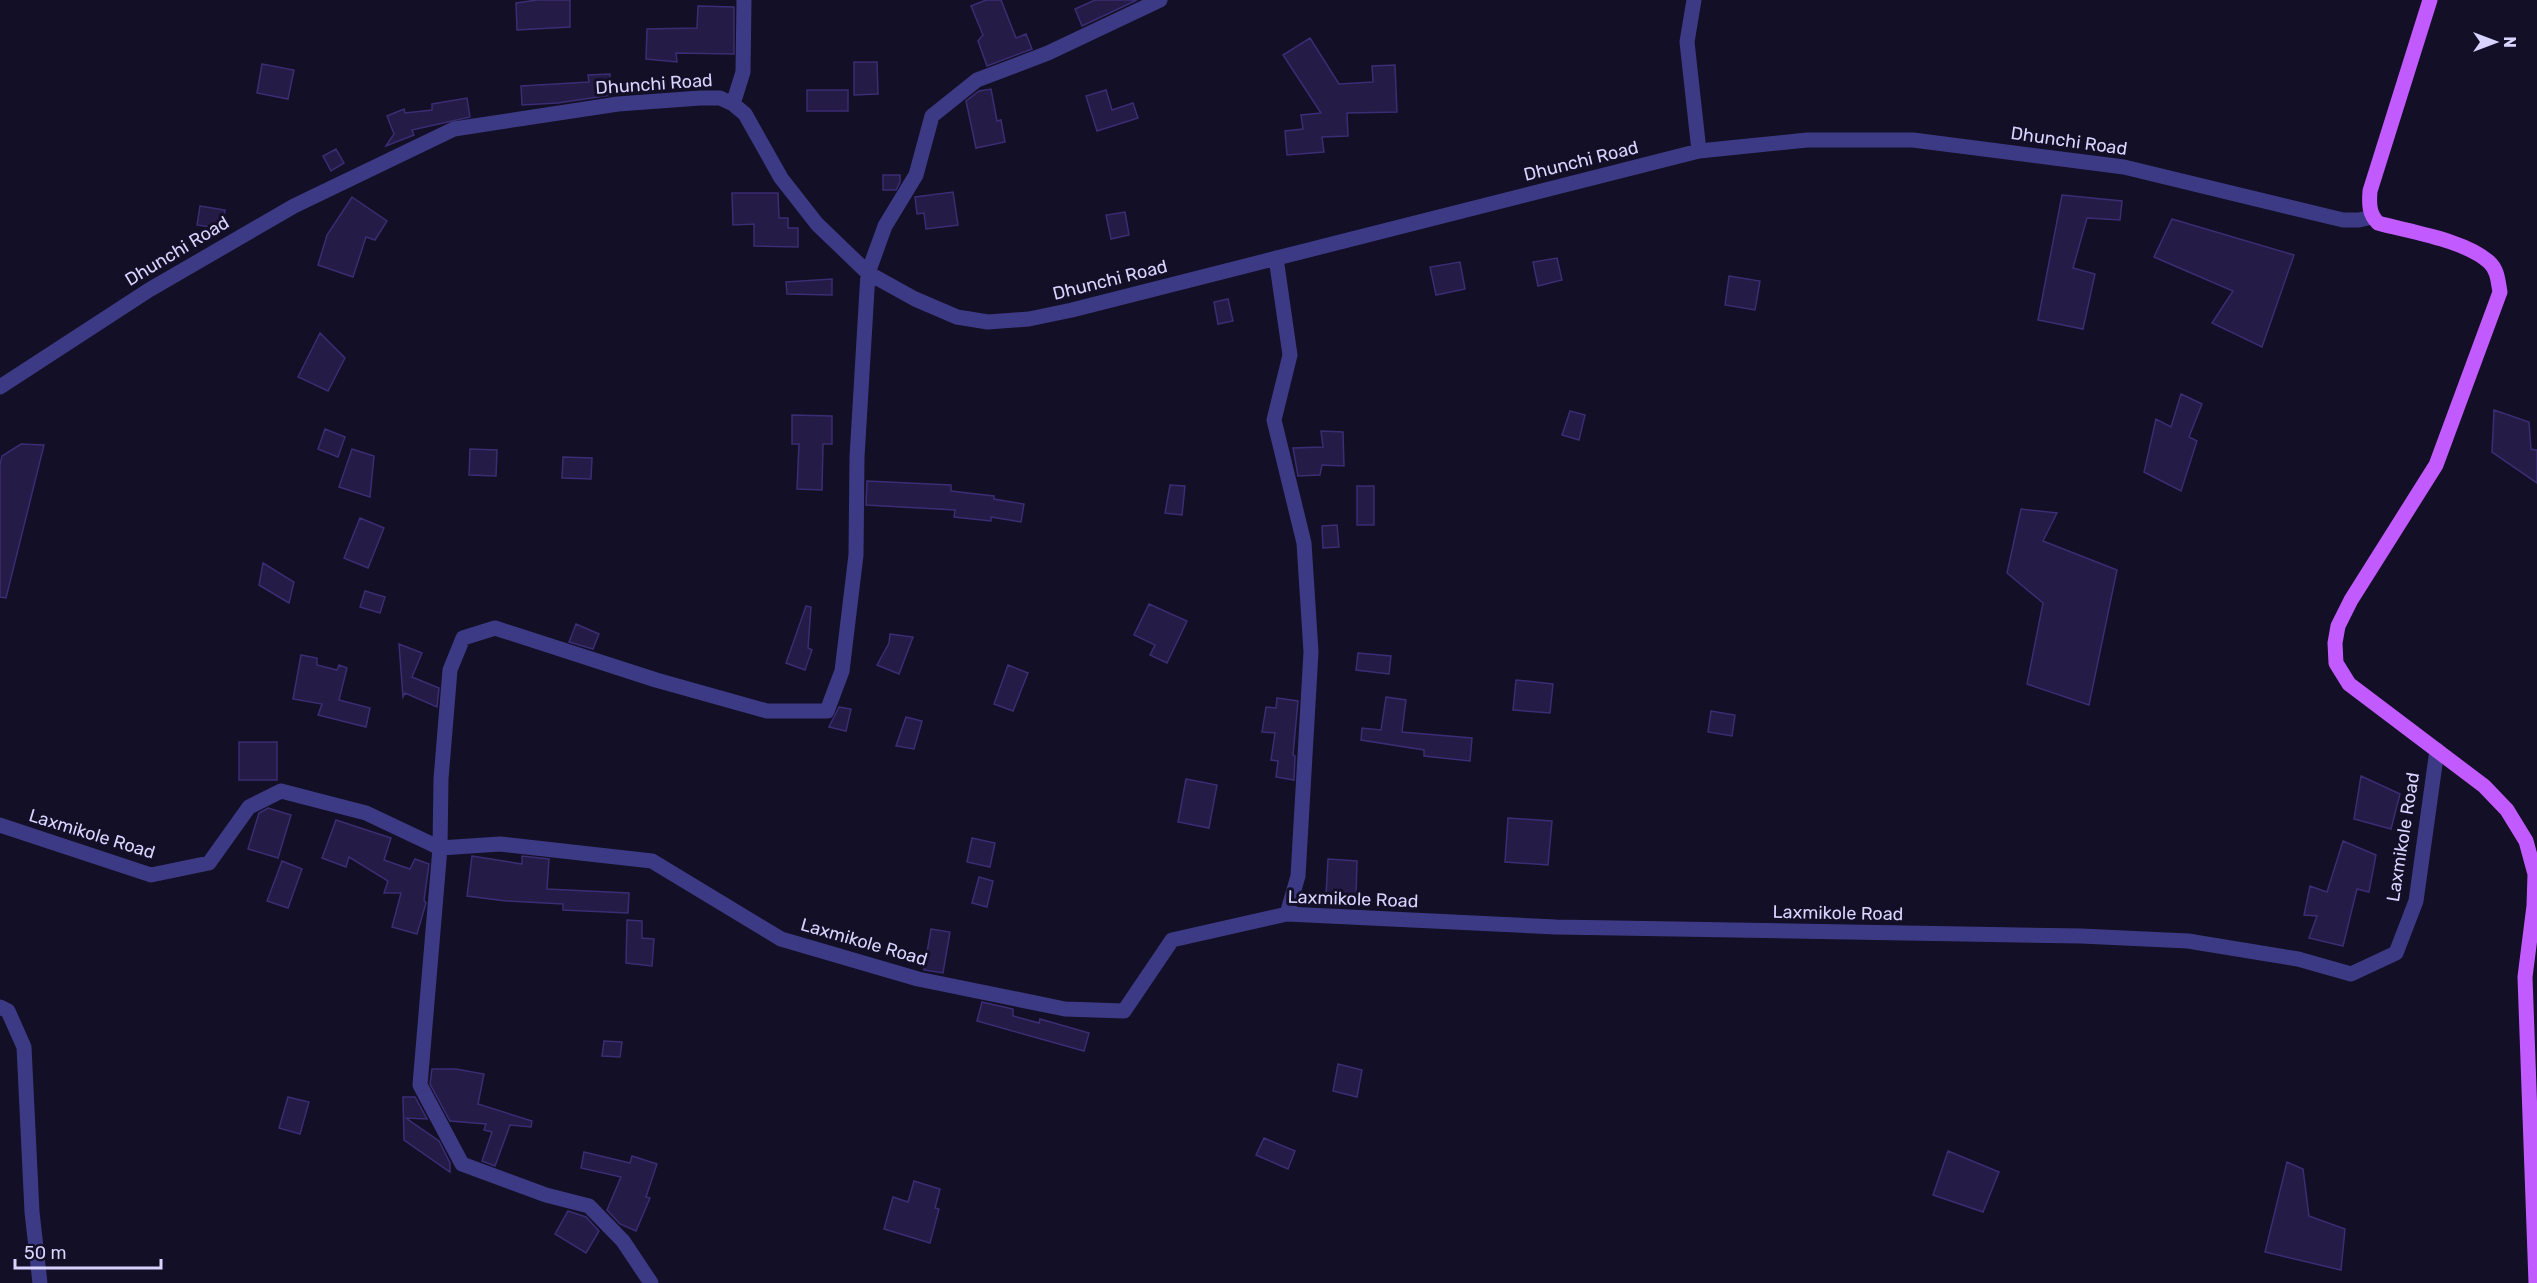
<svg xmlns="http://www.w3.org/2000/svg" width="2537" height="1283" font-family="Rubik,sans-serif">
<rect width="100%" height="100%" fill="#130f26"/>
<path fill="#241b47" stroke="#3b2d73" stroke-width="1.5" d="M537 0H570V27L517 30 516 3Z
M986 0H1001L1016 38 1026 34 1032 49 987 66 978 41 983 35 971 6Z
M1095 0H1137L1082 26 1075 9Z
M698 6 734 7V54L676 53 677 62 646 59 647 29 697 28Z
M1310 38 1339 84 1373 82 1372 66 1395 65 1397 112 1347 113 1348 136 1322 137 1324 152 1287 155 1285 131 1303 129 1301 115 1321 113 1283 55Z
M854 62H877L878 94 854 95Z
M262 64 294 70 288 99 257 93Z
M610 74 611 95 558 103 522 105 521 86 589 82 588 75Z
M991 89 997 121 1001 120 1005 142 976 148 966 101 979 91Z
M807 90H848V111H807Z
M1106 90 1112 110 1133 103 1138 118 1097 131 1086 96Z
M467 98 470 117 412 130 414 135 386 146 394 134 387 116 404 109 405 113 432 110V104Z
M336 149 344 163 331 171 323 156Z
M883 175H900V182L896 190H883Z
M953 192 958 225 926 229 924 213 917 214 915 197Z
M732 193H778L779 218H788V228H798V247L754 246V224L733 225Z
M2062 195 2122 201 2120 220 2087 218 2073 268 2095 274 2083 329 2038 320Z
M352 197 387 221 375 240 366 237 353 277 318 265 327 235Z
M200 206 225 210 222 229 197 225Z
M1125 212 1129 235 1111 239 1106 215Z
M2172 219 2294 255 2262 347 2212 323 2233 291 2154 257Z
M1557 258 1562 280 1538 286 1533 262Z
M1460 262 1465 289 1436 295 1430 267Z
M1729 276 1760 281 1755 310 1725 305Z
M832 279V295L787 294 786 282Z
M1228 299 1233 321 1218 324 1214 302Z
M320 333 345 358 328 391 298 377Z
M2181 394 2202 404 2189 437 2197 441 2181 491 2144 472 2156 419 2171 427Z
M2494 410 2529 422 2531 449 2537 450V483L2492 452Z
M1570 411 1585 415 1579 440 1562 435Z
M792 415 832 416V444H823L822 490 797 489 799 444H792Z
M325 429 345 437 338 457 318 449Z
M1321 431 1343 432 1344 466 1322 465 1320 475 1298 476 1293 448 1323 447Z
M21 444 44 445 6 598 0 597V465L2 456Z
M352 449 374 456 370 497 339 487Z
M470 449 497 450 496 476 469 475Z
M563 457 592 458 591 479 562 478Z
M867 481 951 485V491L994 496V499L1024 504 1021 522 991 517V521L954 517 955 510 866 505Z
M1170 485 1185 486 1182 515 1165 513Z
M1357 486H1374V525H1357Z
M2021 509 2057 513 2043 541 2117 570 2089 705 2027 684 2043 603 2007 573Z
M360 518 384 528 368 568 344 558Z
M1337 525 1339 547 1323 548 1322 526Z
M263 563 294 582 289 603 259 585Z
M365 591 385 597 380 613 360 607Z
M1149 604 1187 621 1167 663 1150 655 1155 645 1134 635Z
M806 606 811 607 808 648 812 650 805 670 786 663Z
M576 624 599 634 593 649 569 642Z
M890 634 913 637 899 674 877 665 889 643Z
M399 644 422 653 412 677 439 688 437 707 405 693 403 697Z
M1358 653 1391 656 1389 674 1356 670Z
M301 655 317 658V665L337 670 339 665 347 668 339 700 370 708 366 727 318 715 322 704 293 699Z
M1008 665 1028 673 1013 711 994 704Z
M1516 680 1553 684 1550 713 1513 710Z
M1386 697 1406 700 1402 732 1472 738 1470 761 1424 756V750L1361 740 1362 728 1381 730Z
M1277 698 1298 701 1293 755 1295 756 1294 780 1276 777 1278 761 1271 760 1275 733 1262 732 1266 707 1276 708Z
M839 707 851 709 846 731 829 727Z
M1711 711 1735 715 1732 736 1708 732Z
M906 717 922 721 914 749 896 746Z
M239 742H277V780H239Z
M2361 776 2400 794 2391 829 2354 819Z
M1186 779 1217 785 1209 828 1178 822Z
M268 808 291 815 278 858 248 849 259 813Z
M1508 818 1552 821 1548 865 1505 862Z
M336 820 391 838 384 860 410 869 415 859 429 864 424 900 426 903 417 934 392 927 401 893H384L388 881 349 857 346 867 322 858Z
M972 838 995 843 990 867 967 862Z
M2343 841 2376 855 2369 892 2357 889 2343 946 2309 938 2317 916 2304 915 2310 886 2327 892Z
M472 856 522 864V856L549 859 547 889 629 893 628 913 563 910V904L506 901 467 896Z
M1328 859 1357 861 1356 897 1326 895Z
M282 861 302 869 288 908 267 901Z
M979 877 993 881 987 907 972 903Z
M627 920 642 921V938L654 939 652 966 626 963Z
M931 929 950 932 943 973 924 970Z
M982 1002 1013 1009V1016L1039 1023 1040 1019 1089 1033 1084 1051 977 1021Z
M604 1041 622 1042 620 1057 602 1056Z
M1338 1064 1362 1070 1357 1097 1333 1091Z
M432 1069H456L484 1074 478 1104 532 1121 531 1127 510 1125 495 1166 482 1161 492 1132 484 1130 486 1124 450 1121 430 1084Z
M288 1097 309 1102 300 1134 279 1128Z
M403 1097H415L427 1119 406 1118 439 1141 450 1163V1172L404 1140Z
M1264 1138 1295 1151 1288 1169 1256 1155Z
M1948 1151 1999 1172 1983 1212 1933 1195Z
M584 1152 630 1163 632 1156 657 1164 646 1197 650 1198 636 1231 620 1224 607 1210 621 1177 581 1168Z
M2287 1162 2303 1169 2309 1216 2345 1229 2341 1270 2265 1252Z
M914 1181 940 1189 935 1208 939 1209 930 1243 884 1229 893 1197 908 1202Z
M568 1211 586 1217 599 1231 586 1253 555 1234Z"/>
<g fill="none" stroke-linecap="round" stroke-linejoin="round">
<path stroke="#3d3a85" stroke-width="15" d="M1694 0 1687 42 1699 151
M733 104 743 72 744 0
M1276 258 1290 355 1274 420 1304 543 1311 652 1298 876 1287 914
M0 387 149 290 294 206 454 129 618 104 700 98H720L733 104 745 114 781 178 817 224 868 273 915 299 957 317 988 322 1029 319 1072 310 1699 151 1807 140H1913L2124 167 2343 220H2359L2372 217
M0 825 151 875 209 863 249 807 281 791 366 813 440 848 500 844 652 861 781 939 918 979 1065 1009 1124 1011 1172 940 1287 914 1556 927 2081 936 2188 941 2298 959 2351 974 2396 953 2416 901 2437 750
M0 1007 8 1011 24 1047 32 1212 40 1283
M651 1283 623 1241 589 1206 546 1195 462 1164 420 1085 440 848 441 779 450 670 463 638 495 628 656 680 767 711H827L842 671 856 555 857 457 868 273 885 226 916 175 932 116 977 80 1048 53 1160 0"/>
<path stroke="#c25bff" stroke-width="15" d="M2430 0 2370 191C2369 204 2369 214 2378 223 2410 232 2465 240 2489 262 2498 270 2498 282 2500 292L2436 465 2351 600 2338 626 2335 643 2336 663 2349 684 2484 786 2507 810 2526 841 2535 874 2534 906 2525 977 2536 1283"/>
</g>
<g text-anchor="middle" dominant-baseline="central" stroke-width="6" stroke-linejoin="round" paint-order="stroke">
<g font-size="18" fill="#d9d4ff" stroke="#130f26">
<text transform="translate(654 84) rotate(-4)">Dhunchi Road</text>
<text transform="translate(2069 141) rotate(8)">Dhunchi Road</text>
<text transform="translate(1581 161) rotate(-14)">Dhunchi Road</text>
<text transform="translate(177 251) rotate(-31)">Dhunchi Road</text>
<text transform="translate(1110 280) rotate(-14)">Dhunchi Road</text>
<text transform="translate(92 834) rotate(17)">Laxmikole Road</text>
<text transform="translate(2403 837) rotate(-81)">Laxmikole Road</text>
<text transform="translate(1353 899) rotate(2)">Laxmikole Road</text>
<text transform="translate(1838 913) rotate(1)">Laxmikole Road</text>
<text transform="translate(864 942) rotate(16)">Laxmikole Road</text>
</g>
</g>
<g transform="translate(2495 42) rotate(90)" stroke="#130f26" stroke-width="4.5" paint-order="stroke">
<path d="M0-4.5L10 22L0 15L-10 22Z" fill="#d9d4ff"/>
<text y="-9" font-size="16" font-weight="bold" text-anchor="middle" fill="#d9d4ff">N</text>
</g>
<path d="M15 1259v9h146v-9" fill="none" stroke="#d9d4ff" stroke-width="3"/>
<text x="24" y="1259" font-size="18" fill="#d9d4ff" stroke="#130f26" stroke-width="4.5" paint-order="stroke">50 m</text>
</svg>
